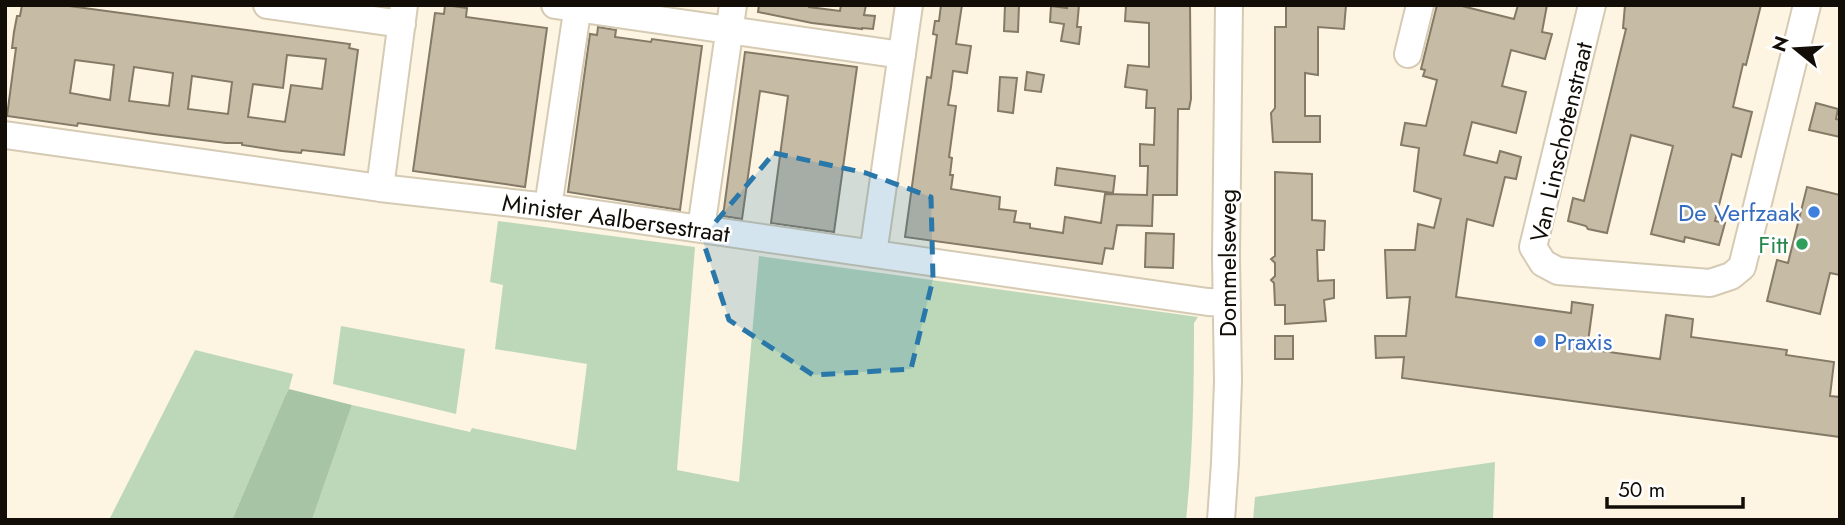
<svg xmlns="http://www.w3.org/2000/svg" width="1845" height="525" font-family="Jost,sans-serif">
<rect width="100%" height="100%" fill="#fef4e2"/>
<path fill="#bcd8b8" d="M498 221 695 247 677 470 739 482 759 256 1198 317 1194 323C1194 388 1193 455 1186 520H312L352 405 470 432 472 428 576 450 587 364 495 349 503 285 490 282Z
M341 326 465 349 456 414 333 384Z
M195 350 293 374 289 389 285 396 232 520H109Z
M1495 462 1493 520H1253L1255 497Z"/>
<path fill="#a7c5a4" d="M289 389 352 405 312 520H232L285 396Z"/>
<path fill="#c6bba5" stroke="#847a65" stroke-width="2" fill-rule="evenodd" d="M22 5H62L350 44 349 48 358 50 344 155 302 150 301 153 282 151 242 145V143H226L154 134 78 123 77 126 7 116 16 48H12L14 32 17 16H20ZM287 55 326 59 322 89 291 85 285 122 248 117 253 84 283 88ZM75 60 114 65 110 100 70 93ZM134 67 173 73 169 106 129 101ZM192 76 232 82 228 114 188 109Z
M445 5 467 8 466 17 547 28 525 187 413 171 435 13 444 14Z
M759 5H809V7L840 11 841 5H866L864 15 875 16 873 29 862 28V29L812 23 758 12Z
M941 5H962L956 44 971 46 967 73 953 71 951 87 948 105 956 106 949 157 952 158 950 175H953L951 189 1000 197 999 209 1016 211 1014 222 1030 224V228L1063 233 1065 217 1101 223 1105 194 1147 195 1148 166H1140V144L1154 145 1155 108H1146L1147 90 1125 87 1128 65 1149 67V23L1125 21 1126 5H1190L1191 99 1189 109H1178L1177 195H1153L1152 226 1117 225 1113 249 1105 248 1102 264 905 237 927 77 931 78 937 35 933 34 935 21H939Z
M1005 5H1019L1018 32 1004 31Z
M1067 5H1079L1077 27H1081L1079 44 1061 41 1064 24 1050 22 1051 6 1067 8Z
M1286 5H1346L1344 29 1318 27V75L1305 73V116H1320V142H1273L1271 113 1275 108V27H1286Z
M1437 5H1458L1514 19 1518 5H1547L1542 32 1552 34 1545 59 1511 50 1502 86 1526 92 1516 133 1472 122 1464 155 1497 163 1500 151 1521 157 1516 179 1505 177 1493 226 1467 219 1456 297 1571 313 1572 302 1593 305 1587 349 1660 359 1666 315 1693 319 1691 337 1787 350 1786 355 1834 362 1830 396 1840 397V437L1402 378 1404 357 1376 358 1375 336H1406L1410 297 1387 298 1385 250H1415L1418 224 1434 228 1441 199 1414 191 1419 148 1401 145 1405 123 1426 126 1437 80 1423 76 1425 70 1421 69Z
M1625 5H1761L1746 65 1743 64 1733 107 1752 112 1741 157 1732 154 1715 221 1725 223 1719 245 1685 237 1684 242 1651 234 1673 146 1631 135 1607 233 1588 229 1586 226 1568 221 1573 198 1584 201 1626 29 1623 28Z
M598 27 616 30 615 37 651 42 652 39 702 46 680 210 568 192 590 34 597 35Z
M745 52 857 67 834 232 771 223 788 96 760 91 742 219 723 216Z
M1027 72 1044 75 1041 92 1025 90Z
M1000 77 1017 78 1013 113 998 111Z
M1816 103 1838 109 1836 119 1840 120V137L1809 130Z
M1057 168 1115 176 1113 193 1055 185Z
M1275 172 1312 174V220L1325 221 1324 250H1317L1318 281 1334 280V298L1324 300 1326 321 1285 324V305H1275L1274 283 1271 280 1275 276V263L1271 259 1275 256Z
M1807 187 1840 195V275L1830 273 1820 314 1767 301 1777 260 1788 263Z
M1146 233 1174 234 1173 268 1145 267Z
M1275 336H1293V359H1275Z"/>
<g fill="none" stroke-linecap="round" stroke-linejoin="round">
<defs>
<path id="minor" d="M267 5 402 24
M555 5 902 55
M1592 5 1533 247 1543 263 1558 271 1710 283 1731 276 1742 267 1807 5
M1408 54 1420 5
M5 135 380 188 548 207 1208 302 1227 303
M380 188 404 5
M548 207 578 5
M701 229 733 5
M873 254 909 5
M1221 520 1225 463 1228 381 1226 256 1229 5"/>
</defs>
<use href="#minor" stroke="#d5cab3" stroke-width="30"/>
<use href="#minor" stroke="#fff" stroke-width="26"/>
</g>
<path fill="#2978a9" fill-opacity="0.2" stroke="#2978a9" stroke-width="5" stroke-dasharray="14 9" stroke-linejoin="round" d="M774 153 866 173 931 197 933 279 911 369 813 375 729 320 702 238Z"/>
<g fill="#3f7fe0" stroke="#fff" stroke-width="2.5">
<circle cx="1814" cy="212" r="7"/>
<circle cx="1540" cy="341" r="7"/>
</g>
<circle fill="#2e9e5b" stroke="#fff" stroke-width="2.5" cx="1802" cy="244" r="7"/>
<g text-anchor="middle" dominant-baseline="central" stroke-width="5" stroke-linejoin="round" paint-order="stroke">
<g font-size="24" fill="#120e07" stroke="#fff">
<text transform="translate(1561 142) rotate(-77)">Van Linschotenstraat</text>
<text transform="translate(616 218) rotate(8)">Minister Aalbersestraat</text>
<text transform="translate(1227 263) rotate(-90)">Dommelseweg</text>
</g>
<g font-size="24" fill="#366cbe" stroke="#fff" text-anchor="end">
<text x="1800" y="212">De Verfzaak</text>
<text x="1554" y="341" text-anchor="start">Praxis</text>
</g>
<g font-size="24" fill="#27864d" stroke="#fff" text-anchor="end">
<text x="1788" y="244">Fitt</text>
</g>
</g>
<rect width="1845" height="525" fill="none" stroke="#120e07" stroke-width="14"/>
<g transform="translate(1796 49) rotate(288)" stroke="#ffffff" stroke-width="5" paint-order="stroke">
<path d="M0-5L12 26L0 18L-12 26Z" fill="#120e07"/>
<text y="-10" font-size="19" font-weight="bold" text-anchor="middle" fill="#120e07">N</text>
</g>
<path d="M1607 497v10h136v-10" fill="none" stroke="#120e07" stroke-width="3.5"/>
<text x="1618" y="497" font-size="21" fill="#120e07" stroke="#ffffff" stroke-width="5" paint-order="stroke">50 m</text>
</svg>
